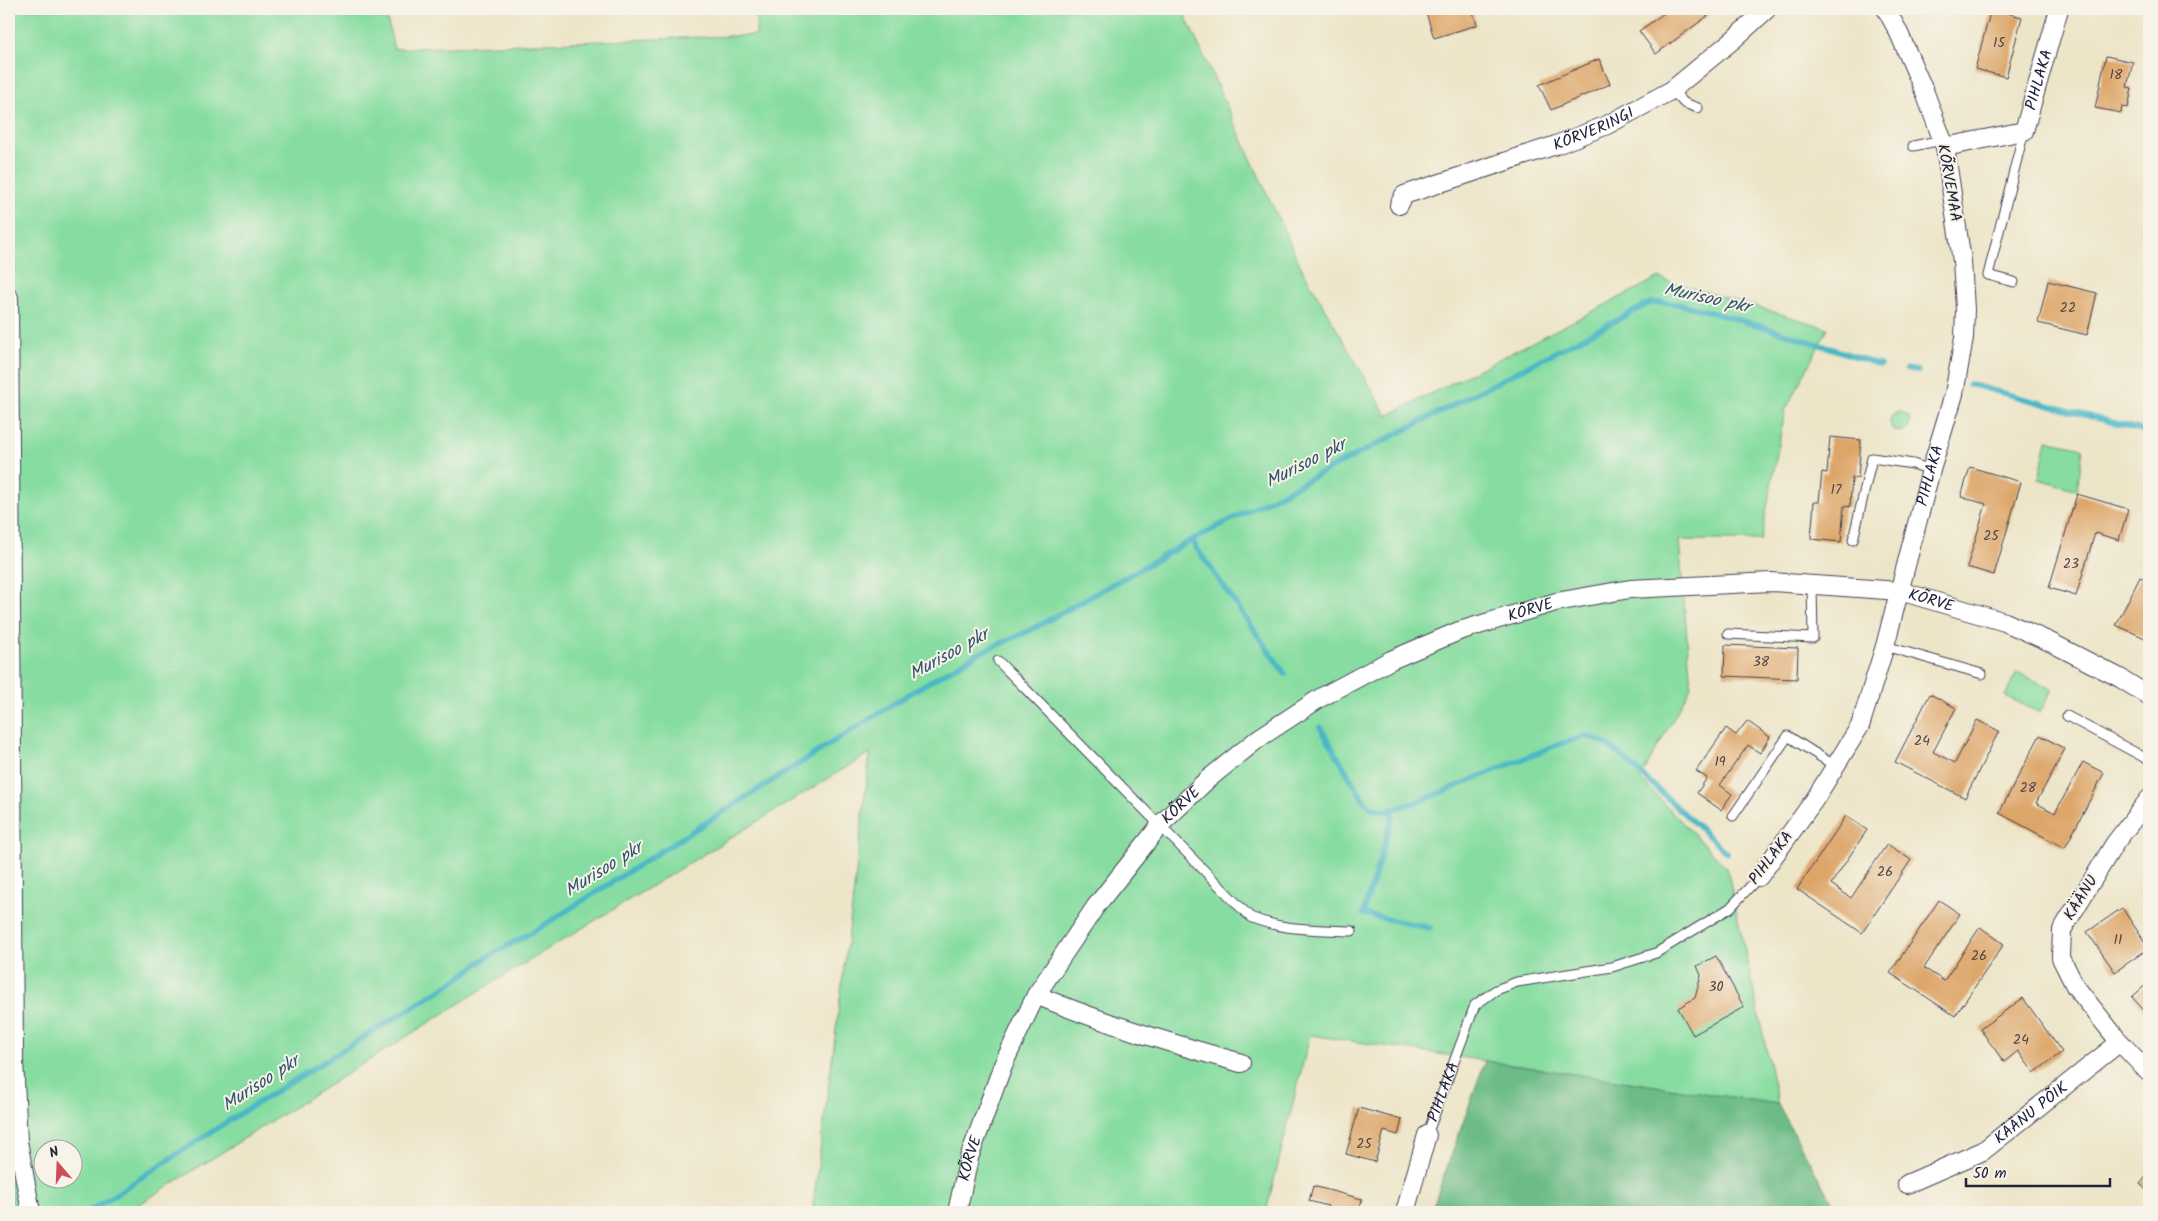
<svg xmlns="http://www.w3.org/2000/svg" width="2158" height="1221" font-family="Kalam,sans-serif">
<rect width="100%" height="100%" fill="#f7f3e8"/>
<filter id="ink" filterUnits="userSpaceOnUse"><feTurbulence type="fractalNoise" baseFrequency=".02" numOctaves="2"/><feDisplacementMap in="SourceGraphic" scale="10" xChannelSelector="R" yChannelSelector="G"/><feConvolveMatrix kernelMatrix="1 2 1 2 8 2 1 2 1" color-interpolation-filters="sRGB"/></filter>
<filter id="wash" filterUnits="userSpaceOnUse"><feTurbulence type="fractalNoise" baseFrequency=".0096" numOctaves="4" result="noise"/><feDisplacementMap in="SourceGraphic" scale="20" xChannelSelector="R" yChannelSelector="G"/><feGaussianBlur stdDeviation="1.12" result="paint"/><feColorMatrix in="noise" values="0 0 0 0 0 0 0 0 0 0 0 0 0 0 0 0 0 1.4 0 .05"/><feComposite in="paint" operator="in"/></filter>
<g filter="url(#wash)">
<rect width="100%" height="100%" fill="#ede5c8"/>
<path fill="#87dda1" stroke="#54806e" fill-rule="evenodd" d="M9 9H385L394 49 756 35 757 9H1182L1301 267 1387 416 1658 278 1828 328 1785 411 1761 540H1679L1691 687 1640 779 1727 868 1778 1104 1310 1035 1266 1212H812L851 915 870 753 484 988 127 1212H9ZM42 1148H72V1178H42Z
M1890 422a10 10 0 1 1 20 0a10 10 0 1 1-20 0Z
M2047 440 2083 448 2077 490 2039 479Z
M2017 672 2052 689 2040 713 2005 696Z"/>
<path fill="#6dbc87" stroke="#486f61" d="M1485 1061 1778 1104 1825 1190 1840 1212H1431Z"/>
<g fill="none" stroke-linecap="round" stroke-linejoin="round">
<path stroke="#4bb7c6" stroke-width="5.5" d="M1906 369 1918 371
M1969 384 2149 432
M1191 540 1285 674
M1320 727 1363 799 1372 808 1386 811 1418 802 1554 746 1586 736 1603 742 1617 752 1727 853
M1390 809 1393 816 1363 914 1430 928
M88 1212 236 1116 455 981 484 959 541 927 917 689 977 654 1029 631 1188 542 1650 303C1674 300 1698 309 1721 315 1775 329 1827 347 1880 365"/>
</g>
<g id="blocks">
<path fill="#dda669" d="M1425 9H1472L1477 25 1434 38Z
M1670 9H1704L1709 15 1656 54 1639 31Z
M1991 9 2022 17 2006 77 1975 69Z
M2106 56 2133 62 2127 87 2132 88 2128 108 2122 107 2121 113 2095 108Z
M1599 59 1610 84 1551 110 1539 85Z
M2048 281 2097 293 2087 335 2038 323Z
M1830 437 1861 440 1858 478 1852 477 1850 507 1844 506 1841 542 1811 539 1814 502H1819L1822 472 1827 473Z
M1970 467 2021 482 1994 575 1967 567 1986 504 1961 497Z
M2077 494 2128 509 2119 540 2095 533 2076 596 2049 588Z
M2140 577 2149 581V635L2147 639 2116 625Z
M1725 645 1798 648 1797 679 1724 676Z
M1930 694 1956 708 1933 752 1955 763 1977 720 1999 731 1965 798 1895 762Z
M1747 721 1770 737 1760 753 1748 745 1720 785 1732 794 1721 810 1697 793 1707 778 1696 771 1726 728 1736 735Z
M2040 735 2065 749 2036 803 2055 813 2083 762 2104 773 2065 848 1999 813Z
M1846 816 1867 830 1831 884 1851 898 1887 844 1911 860 1862 933 1797 889Z
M1939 900 1960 914 1924 968 1944 981 1980 927 2004 944 1955 1016 1890 973Z
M2122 908 2149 948 2115 972 2087 932Z
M1716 956 1744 1007 1693 1035 1678 1008 1695 998 1701 975 1697 966Z
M2149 982V1016L2132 997Z
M2023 998 2062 1052 2034 1073 2018 1051 2004 1062 1980 1029Z
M1359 1108 1402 1120 1398 1135 1384 1131 1375 1162 1346 1154Z
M2149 1173V1192L2140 1184Z
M1313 1186 1362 1199 1359 1212H1326L1328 1206 1309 1201Z"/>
</g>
</g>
<g filter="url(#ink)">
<use href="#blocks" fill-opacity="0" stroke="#403f50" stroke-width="1"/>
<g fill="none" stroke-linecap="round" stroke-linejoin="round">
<defs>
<g id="service">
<path d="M1672 90 1684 103 1698 108"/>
<path d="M1913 146 1942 140"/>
<path d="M2014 282 1988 275 2024 131"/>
<path d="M1853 540 1872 458 1913 464 1931 470"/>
<path d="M1728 634 1813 638 1812 585"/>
<path d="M1885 646 1982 674"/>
<path d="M998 661 1250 917C1283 931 1316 929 1352 931"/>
<path d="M2067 716 2149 760"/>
<path d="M1733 816 1788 736 1835 766"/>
<path id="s1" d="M1427 1135 1475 1005 1496 990 1517 982 1612 967 1656 953 1730 908 1759 877"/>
</g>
<g id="minor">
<path id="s2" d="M1945 147 2024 131 2059 9"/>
<path id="s3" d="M1399 205 1404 195 1556 145 1607 125 1672 90 1734 39 1767 9"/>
<path d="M9 297 14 1060 18 1141 31 1212"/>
<path d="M2149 799 2115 843 2062 930 2061 958 2075 986 2117 1039 2149 1073"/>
<path id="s4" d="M1759 877 1815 799 1860 726 1885 646 1931 470 1954 394 1964 338 1965 309 1962 261 1945 147 1925 93 1898 31 1886 9"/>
<path d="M1036 995C1105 1024 1170 1043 1241 1063"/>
<path id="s5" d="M1907 1184 1983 1151 2120 1042"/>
<path id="s6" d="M957 1212 969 1158 1003 1065 1036 995 1096 906 1161 824 1207 780 1259 738 1320 698 1391 660 1459 631 1556 602 1630 589 1771 582 1900 591 2005 622 2050 642 2120 678 2149 696"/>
<path d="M1405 1212 1427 1135"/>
</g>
</defs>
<use href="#service" stroke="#403f50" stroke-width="11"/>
<use href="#minor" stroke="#403f50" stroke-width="20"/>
<use href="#service" stroke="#fff" stroke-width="9"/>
<use href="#minor" stroke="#fff" stroke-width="18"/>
</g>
</g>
<g text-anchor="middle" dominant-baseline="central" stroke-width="4" stroke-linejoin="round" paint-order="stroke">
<g font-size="14" fill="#514346">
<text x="1999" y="43">15</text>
<text x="2116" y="75">18</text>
<text x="2068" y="308">22</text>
<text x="1836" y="490">17</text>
<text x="1991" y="536">25</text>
<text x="2071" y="564">23</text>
<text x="1761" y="662">38</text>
<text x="1922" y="741">24</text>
<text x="1720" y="762">19</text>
<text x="2028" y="788">28</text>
<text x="1885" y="872">26</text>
<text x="2118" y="940">11</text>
<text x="1979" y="956">26</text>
<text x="1716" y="987">30</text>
<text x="2021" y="1040">24</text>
<text x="1364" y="1144">25</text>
</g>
<g font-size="16" fill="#22223b" stroke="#f7f3e8">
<text stroke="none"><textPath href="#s2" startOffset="134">PIHLAKA</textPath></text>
<text stroke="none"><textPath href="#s3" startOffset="212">KÕRVERINGI</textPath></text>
<text transform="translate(1949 183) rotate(80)">KÕRVEMAA</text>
<text stroke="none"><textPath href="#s4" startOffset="442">PIHLAKA</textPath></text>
<text stroke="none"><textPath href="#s6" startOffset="1281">KÕRVE</textPath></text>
<text stroke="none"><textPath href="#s6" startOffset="876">KÕRVE</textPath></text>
<text stroke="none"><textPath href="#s6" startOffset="471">KÕRVE</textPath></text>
<text transform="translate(1771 858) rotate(-53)">PIHLAKA</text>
<text transform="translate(2081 898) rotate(-58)">KÄÄNU</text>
<text stroke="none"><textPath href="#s1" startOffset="46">PIHLAKA</textPath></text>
<text stroke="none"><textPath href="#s5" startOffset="144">KÄÄNU PÕIK</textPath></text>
<text stroke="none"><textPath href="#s6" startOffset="55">KÕRVE</textPath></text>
</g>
<g font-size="18" font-style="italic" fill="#30566c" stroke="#f7f3e8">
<text transform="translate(1707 299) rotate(12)">Murisoo pkr</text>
<text transform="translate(1306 464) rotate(-27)">Murisoo pkr</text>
<text transform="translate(949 655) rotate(-29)">Murisoo pkr</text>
<text transform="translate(604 870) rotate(-32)">Murisoo pkr</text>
<text transform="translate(261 1084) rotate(-33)">Murisoo pkr</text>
</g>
</g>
<rect width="2158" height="1221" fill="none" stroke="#f7f3e8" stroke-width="30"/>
<g transform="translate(58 1164) rotate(341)"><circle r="24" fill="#f7f3e8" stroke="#a29fa3"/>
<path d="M0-4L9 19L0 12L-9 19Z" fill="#d1495b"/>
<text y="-8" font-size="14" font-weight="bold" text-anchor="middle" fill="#22223b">N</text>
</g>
<path d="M1966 1178v8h144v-8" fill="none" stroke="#22223b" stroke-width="2.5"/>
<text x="1973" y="1178" font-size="15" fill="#22223b" stroke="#f7f3e8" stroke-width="4" paint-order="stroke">50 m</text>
</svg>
